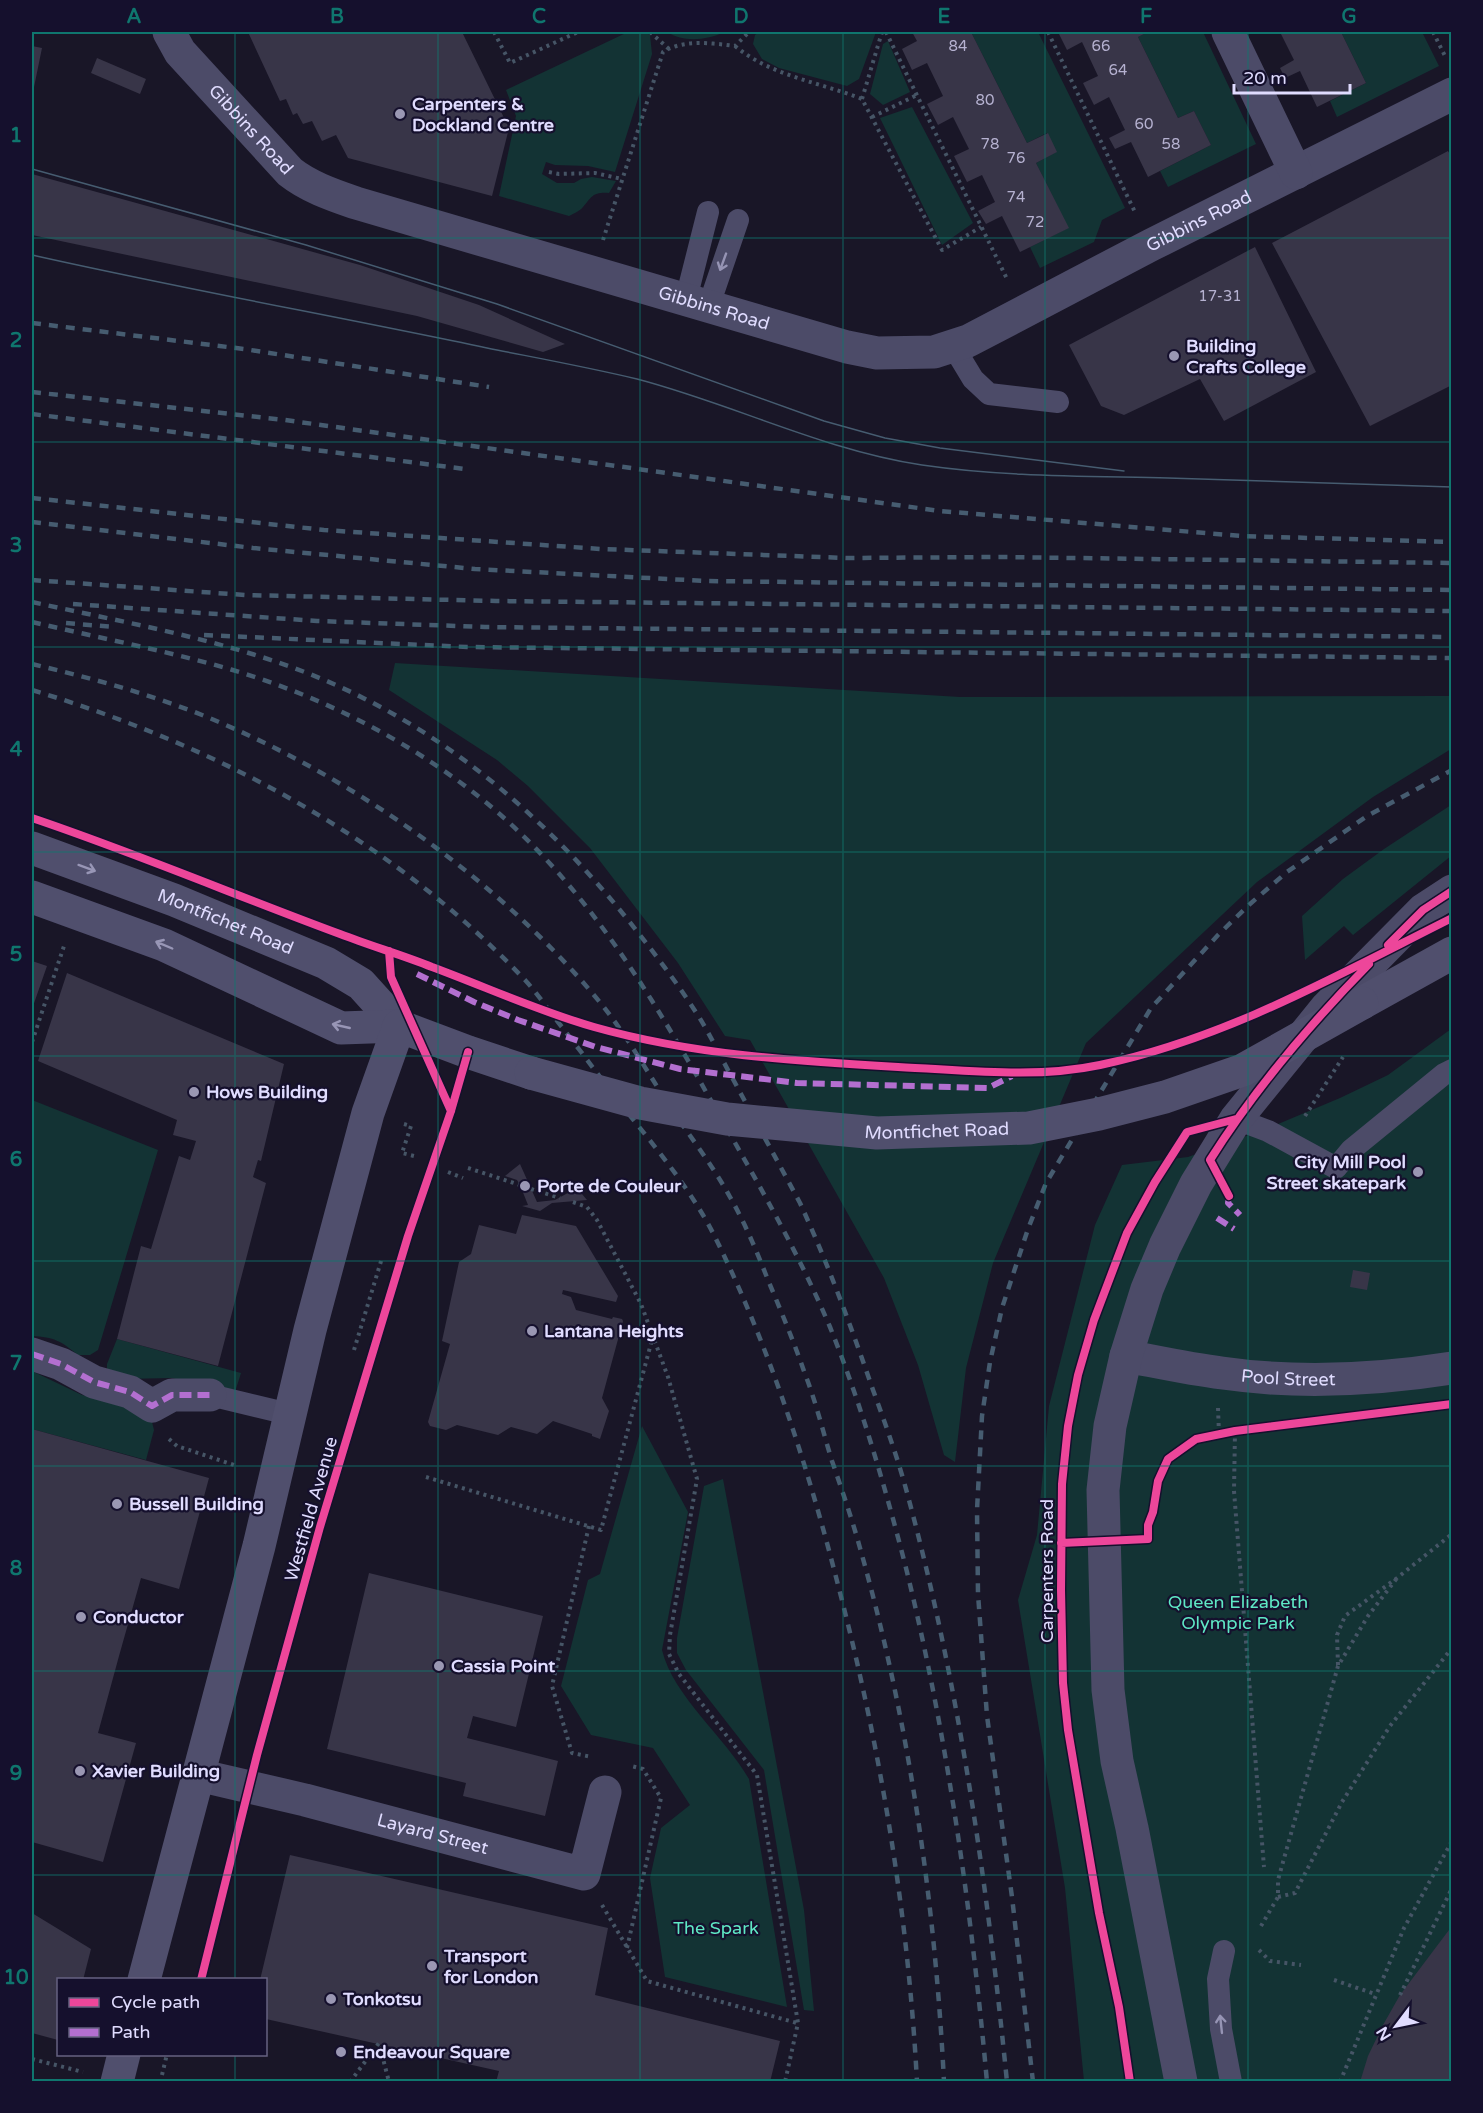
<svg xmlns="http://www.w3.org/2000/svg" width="1483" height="2113" font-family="'Varela Round',sans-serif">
<rect width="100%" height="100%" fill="#191627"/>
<path fill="#133334" d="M628 32H646L650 35 652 54 615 172 588 166 555 165 546 162 542 174 557 183H574L581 179 592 177 616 181 609 193C592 192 592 197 583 207 580 211 573 214 569 216L499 196 516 116 506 90Z
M667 32H725C706 40 685 43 667 32Z
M759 32H876L859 79 847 86 779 68 762 59 753 44 755 35Z
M971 32H1038L1125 208 1102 220 1094 242 1040 268 1030 247 1068 228 1036 163 1056 152 1047 133 1027 143Z
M1148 32H1203L1256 144 1168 187 1160 171 1211 145 1194 111 1178 118 1138 37Z
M1341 32H1422L1439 66 1337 117 1330 101 1366 83Z
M888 41 910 92 883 105 870 94 883 44Z
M912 107 973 223 942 245 880 118Z
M395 663 960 697 1451 696V749L1373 797 1257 882 1086 1043 993 1263 966 1368 955 1462 944 1455 918 1365 884 1278 750 1040 725 1036 678 963 590 848 528 786 497 760 389 690Z
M1451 805V856L1353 935 1344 926 1305 960 1302 916 1343 879 1384 849Z
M1451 1029V2081H1084L1065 1888 1018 1600 1037 1535 1049 1406 1095 1225 1122 1165 1188 1157 1271 1127 1340 1098 1388 1075Z
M32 1100 158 1150 98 1350 90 1355H78C61 1341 54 1337 32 1336Z
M117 1339 241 1373 235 1392 217 1390 172 1378 123 1379 107 1370V1364Z
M32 1371 82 1395 125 1403 152 1422 154 1430 146 1460 32 1429Z
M642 1426 688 1512 662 1650C673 1696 725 1737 749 1779L787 2007 665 1977 650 1878 661 1828 690 1805 653 1748 591 1735 561 1686 588 1580 600 1574Z
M723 1479 804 1910 814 2011 804 2010 764 1770 686 1670 677 1653V1638L704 1486Z"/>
<path fill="#383548" d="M248 32H462L509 128 492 196 348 158 336 135 322 141 312 121 303 124 297 113 293 115 286 99 280 101Z
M912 32H971L1027 143 1048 133 1057 152 1036 163 1069 228 1020 252 1002 216 986 224 978 211 995 202 982 175 967 182 954 156 969 149 953 117 938 125 927 104 943 96 927 63 912 70 902 49 917 41Z
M1058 32H1148L1138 37 1178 118 1194 111 1211 145 1148 177 1131 142 1115 149 1109 138 1125 130 1109 97 1094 105 1083 83 1098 76 1082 42 1067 50Z
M1280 32H1341L1366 83 1317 107 1300 71 1285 78 1280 68 1294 60Z
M32 46 42 48 33 92H32Z
M97 58 146 79 140 94 91 73Z
M1448 151 1452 158V385L1370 426 1272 243Z
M32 174 360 265 479 305 565 344 543 352 417 316 32 235Z
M1255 247 1316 372 1224 421 1200 379 1124 415 1101 406 1069 345Z
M32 961 47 966 32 1009Z
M67 973 284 1064 261 1161 258 1160 253 1177 266 1183 218 1366 117 1339 141 1246 151 1249 179 1156 190 1160 196 1141 173 1135 177 1120 38 1061Z
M520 1164 537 1202 555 1200 577 1188 587 1200 552 1203 540 1211 522 1206 528 1205 520 1185 517 1180 505 1176Z
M522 1215 576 1226 618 1296 616 1302 563 1290 562 1294 571 1297 576 1310 612 1319 613 1317 622 1319 623 1321 602 1398 609 1411 600 1439 592 1436V1434L553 1421 537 1434 511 1427 498 1435 457 1425 446 1430 430 1426 428 1422 450 1344 442 1341 459 1262 471 1254 479 1225 516 1234Z
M1353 1270 1370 1273 1367 1290 1350 1287Z
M32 1429 209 1478 179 1589 141 1578 119 1656 98 1733 136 1743 103 1862 32 1842Z
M369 1573 543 1616 516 1727 473 1716 467 1738 558 1761 545 1816 463 1796 466 1783 327 1749Z
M290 1855 608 1928 595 1995 780 2041 770 2082H496L499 2071 266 2019V1980H260Z
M32 1913 91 1949 83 1980H58V2040L32 2033Z
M1452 1926V2082H1360L1368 2056 1383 2025 1400 1995Z"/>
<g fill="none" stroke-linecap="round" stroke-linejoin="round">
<path stroke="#465566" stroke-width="4" stroke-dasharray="3 4.5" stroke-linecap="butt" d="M494 32 510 63 578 32
M650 32 669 49
M886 32 1007 279
M1048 32 1135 212
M1433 32 1446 58
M735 46C771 76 819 82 862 99L942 250 981 227
M862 99 882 32
M872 117 917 95
M549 172 559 174 595 173 622 179
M603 240 663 52C684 39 711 43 735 46L749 32
M32 1042 64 946
M1305 1116 1343 1057
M404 1124 411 1126 402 1153 414 1156
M468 1168 520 1185
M448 1172 463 1178
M531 1189 560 1198
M573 1202 587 1207 597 1220 641 1304 668 1377 697 1479 670 1635 669 1654 679 1674 757 1775 798 2023 785 2082
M354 1350 382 1258
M1218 1408 1219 1434
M1235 1431 1234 1491 1264 1867
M169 1439 177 1446 237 1466
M426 1477 601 1530 653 1336
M589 1526 552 1686 572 1753 592 1757
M1338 1665 1337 1635 1345 1616 1397 1578 1452 1534
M1278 1897 1295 1893 1342 1802 1390 1726 1452 1648
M602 1905 647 1981 797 2023
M1261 1926 1278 1897V1880L1338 1666 1368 1616 1397 1578
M627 1948 661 1798 643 1769 631 1766
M1259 1950 1270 1961 1301 1965
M1334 1980 1375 1994
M1400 1995 1452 1888
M32 2059 83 2072
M162 2075 167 2054
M350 2082 379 2043 389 2082
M1340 2082 1404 1928 1452 1841"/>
<path stroke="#4c4b68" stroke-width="22" d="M686 299 708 212
M709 305 738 220
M953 346 973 379 989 394 1058 402
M1236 1119 1268 1131 1336 1168 1351 1150 1444 1074 1452 1070
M210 1395 289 1414
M1224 1951 1218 1979 1221 2029 1231 2082"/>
<g stroke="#4c4b68" stroke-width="33">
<path id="s1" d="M169 32 180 52 290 172C309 187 333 195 356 203L847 347 877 353 934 352 968 341 1151 245 1452 94"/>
<path d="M1228 32 1296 173"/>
<path d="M32 1354 61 1364 94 1382 130 1392 152 1406 172 1395H210"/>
<path id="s2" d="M1126 1356C1158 1362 1190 1369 1222 1373 1298 1384 1376 1380 1452 1368"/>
<path id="s3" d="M198 1775 305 1800 584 1874 605 1792"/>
<path d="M1181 2082 1132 1828 1117 1761 1108 1690 1103 1490 1110 1426 1126 1356 1147 1289 1165 1246 1196 1184 1236 1119 1327 1007 1423 910 1452 891"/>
</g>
<g stroke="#504f6d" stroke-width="33">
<path id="s4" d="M32 848 174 900 326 963 361 984 399 1026"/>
<path d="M32 897 164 945 341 1028 399 1026 468 1052 531 1073"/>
<path d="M1362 1003 1452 953"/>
<path d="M144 1980 259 1546 310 1330 368 1113 399 1026"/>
<path d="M117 2082 124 2054"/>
</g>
<path stroke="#465c70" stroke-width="1.5" d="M32 169 306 245 497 304 824 421 885 438 940 448 1124 471
M32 255C183 289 335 316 487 348 537 358 587 367 637 379 733 404 823 450 922 465 1004 477 1086 476 1168 478 1263 481 1357 484 1452 487"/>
<path stroke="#465c70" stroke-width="4.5" stroke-dasharray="9 8" stroke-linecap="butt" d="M32 323 244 349 489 387
M32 392 285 420 940 511 1241 536 1452 542
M32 414 465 469
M32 498 324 530 601 549 847 558 1000 557 1452 563
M32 522 253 548 475 569 706 581 1452 590
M32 580 245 595 496 601 1452 611
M32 602C114 620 197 635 277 662 425 712 540 808 636 930 658 958 680 987 699 1017 712 1038 722 1060 734 1081 756 1122 778 1162 800 1203 828 1264 851 1326 873 1390 885 1423 897 1456 906 1489 959 1683 987 1882 1007 2082
M73 604 317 621 485 627 1452 637
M32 622C96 637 162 650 226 668 309 692 388 730 457 780 566 859 635 968 701 1083 746 1163 794 1242 830 1327 861 1404 884 1483 905 1564 947 1733 971 1907 987 2082
M66 623 114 627
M204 635 467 647 1452 658
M32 664C91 678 150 694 207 717 355 778 502 882 603 1006 629 1039 651 1078 674 1113 693 1140 714 1168 730 1197 745 1223 757 1252 768 1280 781 1311 794 1342 805 1374 816 1402 823 1432 832 1461 842 1490 852 1519 860 1548 909 1721 935 1902 944 2082
M32 690C217 746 391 838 525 980 537 993 547 1008 558 1022 576 1045 594 1069 612 1093 648 1139 689 1185 715 1237 769 1346 807 1464 837 1581 880 1745 908 1912 917 2082
M1033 2082 1012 1897 987 1716 978 1594 977 1510 982 1416 990 1362 1002 1308 1028 1229 1046 1183 1151 1008 1218 935 1250 904 1287 872 1367 816 1452 770"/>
<path stroke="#504f6d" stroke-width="33" id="s5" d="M531 1073 640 1103 727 1119 877 1133 1029 1128 1099 1114 1165 1097 1243 1070 1362 1003"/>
<path stroke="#b36fd0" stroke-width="6" stroke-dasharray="12 6" stroke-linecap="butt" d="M417 974 474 1002 518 1020 596 1047 680 1069 797 1083 988 1088 1012 1076
M1229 1196 1228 1203 1240 1215
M1217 1218 1234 1229
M32 1354 61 1364 94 1382 130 1392 152 1406 172 1395H210"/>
<defs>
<path id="cycleway" d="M32 818C136 853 237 896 340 934 371 946 402 955 432 967 486 987 538 1011 594 1027 693 1055 795 1061 898 1067 965 1070 1034 1079 1100 1065 1225 1039 1338 975 1452 918
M1388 945 1423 910 1452 891
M389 951 391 977 451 1111
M1229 1196 1210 1160C1255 1089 1310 1024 1369 964
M1061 1543 1148 1539V1525L1153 1512 1158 1481 1168 1459 1196 1439 1235 1431 1452 1404
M201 1980 257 1755 320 1527 408 1236 451 1111 468 1052
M1130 2082 1119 2007 1099 1913 1068 1730 1063 1683 1061 1590 1062 1484 1068 1426 1078 1375 1094 1320 1127 1233 1155 1182 1187 1132 1236 1119"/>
</defs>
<use href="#cycleway" stroke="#15102d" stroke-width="11"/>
<use href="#cycleway" stroke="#ed469a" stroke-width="8"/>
</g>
<defs><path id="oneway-shaft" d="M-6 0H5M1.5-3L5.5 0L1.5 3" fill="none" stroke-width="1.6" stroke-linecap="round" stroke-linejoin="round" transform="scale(1.5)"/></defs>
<g stroke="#9694b4">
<use href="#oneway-shaft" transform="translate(723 262) rotate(110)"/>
<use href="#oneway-shaft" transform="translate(1221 2024) rotate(-96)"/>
</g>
<g stroke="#9896b6">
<use href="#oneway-shaft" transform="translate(87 868) rotate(20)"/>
<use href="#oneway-shaft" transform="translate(164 945) rotate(-157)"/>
<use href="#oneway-shaft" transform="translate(341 1026) rotate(-167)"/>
</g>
<path fill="none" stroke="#0f766e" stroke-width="1.5" stroke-opacity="0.55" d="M235 32V1980M438 32V2082M640 32V2082M843 32V2082M1045 32V2082M1248 32V2082M32 238H1452M32 442H1452M32 647H1452M32 852H1452M32 1056H1452M32 1261H1452M32 1466H1452M32 1671H1452M32 1875H1452M235 2054V2082"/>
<g fill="#9a97b3" stroke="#15102d" stroke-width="2">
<circle cx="400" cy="114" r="6"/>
<circle cx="1174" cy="356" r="6"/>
<circle cx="194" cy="1092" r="6"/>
<circle cx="1418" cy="1172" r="6"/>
<circle cx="525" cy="1186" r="6"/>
<circle cx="532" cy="1331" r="6"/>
<circle cx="117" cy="1504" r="6"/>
<circle cx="81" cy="1617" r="6"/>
<circle cx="439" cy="1666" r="6"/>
<circle cx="80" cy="1771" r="6"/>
<circle cx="432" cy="1966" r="6"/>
<circle cx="331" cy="1999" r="6"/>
<circle cx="341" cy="2052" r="6"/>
</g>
<g text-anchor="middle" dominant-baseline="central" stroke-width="4.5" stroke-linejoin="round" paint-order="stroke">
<g font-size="15" fill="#b6b2d1">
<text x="958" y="46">84</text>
<text x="1101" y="46">66</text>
<text x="1118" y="70">64</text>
<text x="985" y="100">80</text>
<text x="1144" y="124">60</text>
<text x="990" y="144">78</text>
<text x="1171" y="144">58</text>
<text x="1016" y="158">76</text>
<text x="1016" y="197">74</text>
<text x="1035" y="222">72</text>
<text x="1220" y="296">17-31</text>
</g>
<g font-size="18" font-weight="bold" fill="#e0dcff" stroke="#15102d" text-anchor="start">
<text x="412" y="104">Carpenters &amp;<tspan x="412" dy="21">Dockland Centre</tspan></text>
<text x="1186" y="346">Building<tspan x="1186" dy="21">Crafts College</tspan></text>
<text x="206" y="1092">Hows Building</text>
<text x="1406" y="1162" text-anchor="end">City Mill Pool<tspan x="1406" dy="21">Street skatepark</tspan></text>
<text x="537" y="1186">Porte de Couleur</text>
<text x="544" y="1331">Lantana Heights</text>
<text x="129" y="1504">Bussell Building</text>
<text x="93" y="1617">Conductor</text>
<text x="451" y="1666">Cassia Point</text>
<text x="92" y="1771">Xavier Building</text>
<text x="444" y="1956">Transport<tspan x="444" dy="21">for London</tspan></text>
<text x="343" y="1999">Tonkotsu</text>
<text x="353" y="2052">Endeavour Square</text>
</g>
<g font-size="18" fill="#e0dcff" stroke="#15102d">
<text stroke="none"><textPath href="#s1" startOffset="128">Gibbins Road</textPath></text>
<text stroke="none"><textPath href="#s1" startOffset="1154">Gibbins Road</textPath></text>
<text stroke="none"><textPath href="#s1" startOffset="632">Gibbins Road</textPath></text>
<text stroke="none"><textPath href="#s4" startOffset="207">Montfichet Road</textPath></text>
<text stroke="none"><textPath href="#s5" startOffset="412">Montfichet Road</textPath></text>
<text stroke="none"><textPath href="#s2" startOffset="164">Pool Street</textPath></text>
<text transform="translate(311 1509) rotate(-74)">Westfield Avenue</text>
<text transform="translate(1047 1571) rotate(-90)">Carpenters Road</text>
<text stroke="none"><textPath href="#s3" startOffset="242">Layard Street</textPath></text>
</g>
<g font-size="18" fill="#5fe8c5" stroke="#15102d">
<text x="1238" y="1602">Queen Elizabeth<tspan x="1238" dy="21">Olympic Park</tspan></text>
<text x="716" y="1928">The Spark</text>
</g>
</g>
<rect width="1483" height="2113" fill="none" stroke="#15102d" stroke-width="66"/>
<rect x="57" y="1978" width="210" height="78" fill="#15102d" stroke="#666281" stroke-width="1.5"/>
<rect x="69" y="1998" width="30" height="9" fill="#ed469a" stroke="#666281" stroke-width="1.5"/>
<text x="111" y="2008" font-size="18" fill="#e0dcff">Cycle path</text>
<rect x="69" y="2028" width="30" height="9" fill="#b36fd0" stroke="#666281" stroke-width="1.5"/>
<text x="111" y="2038" font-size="18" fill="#e0dcff">Path</text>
<g transform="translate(1396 2026) rotate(238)" stroke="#15102d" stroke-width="4.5" paint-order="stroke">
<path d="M0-4.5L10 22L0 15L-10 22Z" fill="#e0dcff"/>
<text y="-9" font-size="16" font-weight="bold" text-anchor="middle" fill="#e0dcff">N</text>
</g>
<path d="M1234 84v9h116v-9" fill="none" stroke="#e0dcff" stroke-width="3"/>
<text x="1243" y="84" font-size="18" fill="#e0dcff" stroke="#15102d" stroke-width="4.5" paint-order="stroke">20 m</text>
<rect x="33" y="33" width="1417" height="2047" fill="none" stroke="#0f766e" stroke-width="2"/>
<g font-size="20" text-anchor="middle" font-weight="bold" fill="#0f766e">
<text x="134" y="23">A</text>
<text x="337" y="23">B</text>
<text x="539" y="23">C</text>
<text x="741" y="23">D</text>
<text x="944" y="23">E</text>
<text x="1146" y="23">F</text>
<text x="1349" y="23">G</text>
<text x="16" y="142">1</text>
<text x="16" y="347">2</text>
<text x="16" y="552">3</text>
<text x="16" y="756">4</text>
<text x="16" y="961">5</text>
<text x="16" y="1166">6</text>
<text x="16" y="1370">7</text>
<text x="16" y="1575">8</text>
<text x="16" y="1780">9</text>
<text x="16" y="1984">10</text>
</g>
</svg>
